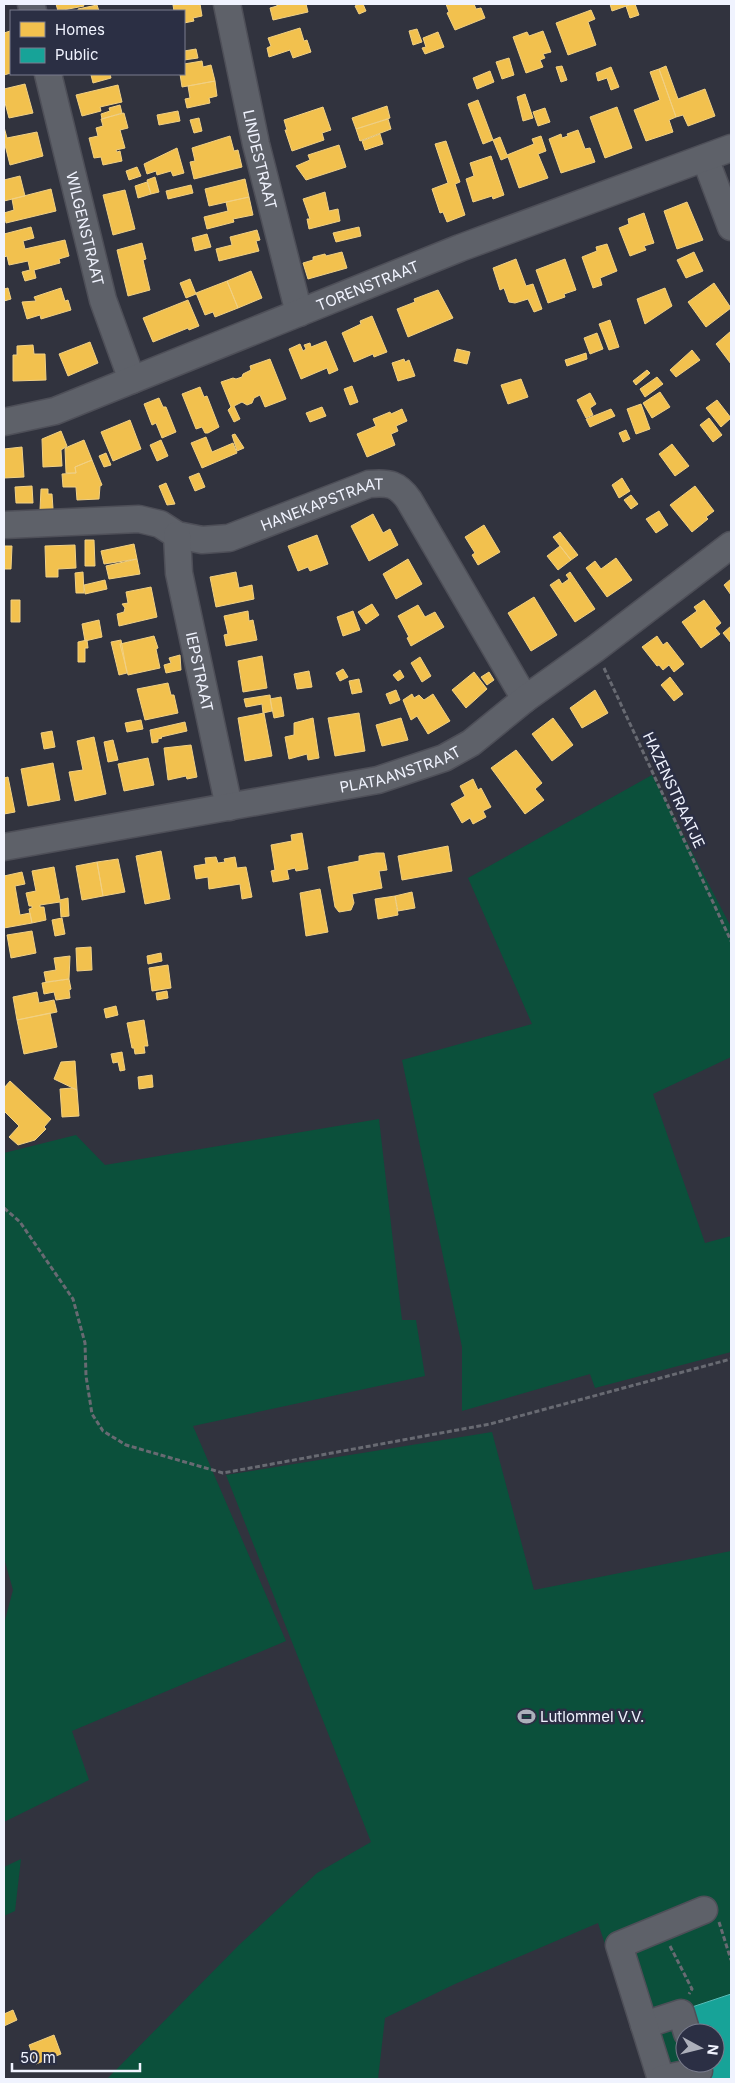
<svg xmlns="http://www.w3.org/2000/svg" width="735" height="2083" font-family="Inter,sans-serif">
<rect width="100%" height="100%" fill="#31333e"/>
<path fill="#0b503b" fill-rule="evenodd" d="M652 775 731 927V1057L653 1094 705 1243 731 1236V1352L595 1388 590 1374 462 1411V1347L402 1060 532 1024 468 878Z
M379 1119 402 1320H416L425 1376 193 1426 286 1641 72 1731 89 1780 4 1822V1624L13 1590 4 1558V1153L76 1135 105 1165Z
M492 1432 534 1590 731 1551V2079H650L598 1923 455 1984 385 2018 378 2079H107L239 1945 317 1873 371 1842 226 1475ZM685 2033H715V2063H685Z
M21 1859 15 1911 4 1916V1867Z"/>
<path fill="#f2c14e" stroke="#f1d083" d="M56 4H83L84 6 58 11Z
M180 4H200L202 16 193 18 194 21 184 23V11H174L173 5Z
M277 4H306L308 12 273 20 270 8 277 6Z
M359 4H363L366 11 359 14 355 6Z
M446 4H474L476 9 481 8 485 18 455 30 447 13 449 12Z
M610 4H632L612 11Z
M635 4 639 15 630 18 626 6Z
M97 5 99 11H78V9Z
M591 10 595 19 588 22 596 45 568 55 556 23Z
M300 28 304 41 307 40 311 52 293 58 290 50 269 57 267 48 271 46 268 38Z
M417 29 422 42 413 45 409 31Z
M10 31 11 73 4 75V33Z
M543 31 551 52 543 54 545 58 540 60 543 67 526 73 513 37 527 32 529 36Z
M438 32 444 47 425 54 422 48 426 47 423 38Z
M196 49 198 58 184 60V51Z
M509 58 514 75 502 79 496 62Z
M202 61 203 67 211 65 215 81 182 87 180 74H184V64Z
M562 66 567 80 561 82 556 67Z
M666 66 678 99 705 89 715 116 688 126 683 115 676 117 659 69Z
M611 67 619 87 611 90 607 78 598 81 596 73Z
M659 69 676 117 669 120 673 132 646 141 634 110 660 100 650 72Z
M490 71 494 82 477 89 473 78Z
M94 74H110L111 78 93 83 91 75Z
M215 81 217 96 209 98 210 103 187 108 185 99 190 98 188 86Z
M25 84 33 113 9 118 4 99V89Z
M118 85 122 102 100 107 101 111 82 116 76 95Z
M525 94 533 118 523 121 517 97Z
M478 100 493 140 483 144 468 104Z
M120 105 122 113 102 119 101 114 110 111 109 108Z
M387 106 390 118 356 129 352 118Z
M323 107 331 130 322 133 324 140 292 151 285 130H287L284 120Z
M617 107 632 148 605 158 590 117Z
M545 108 550 122 538 126 533 112Z
M178 111 180 121 159 125 157 115Z
M124 113 128 128 120 130 125 148 116 150 117 152 120 151 122 161 103 165 101 157 94 158 89 138 98 136 96 128 103 126 101 119Z
M199 118 202 131 194 133 190 120Z
M388 119 391 129 360 141 356 129Z
M4 127 7 138 37 132 43 156 10 165 4 141Z
M578 130 585 149 590 148 595 162 561 173 549 139 561 134 562 138 568 136 567 134Z
M380 134 383 144 365 150 362 141Z
M230 136 234 151 238 150 242 167 194 179 190 162 195 161 192 148Z
M541 136 546 151 538 154 548 178 519 188 508 157 501 160 493 140 500 137 507 155 534 144 532 139Z
M446 141 460 182 455 184 465 215 447 222 443 212 440 213 432 189 448 183 435 144Z
M339 145 346 167 306 180 296 166 310 160 308 155Z
M177 148 184 173 173 176 171 171 157 175 156 171 147 174 144 164Z
M491 156 504 195 493 199 492 196 473 202 466 179 474 176 470 163Z
M137 167 141 176 129 180 126 171Z
M20 176 25 196 4 201V180Z
M155 177 159 192 151 194 147 180Z
M245 179 249 197 209 206 205 189Z
M147 182 151 194 138 198 135 186Z
M191 185 193 193 168 199 166 191Z
M51 189 56 211 6 223 4 213 14 210 12 199Z
M125 190 135 229 113 235 103 195Z
M325 192 329 211 338 209 340 221 309 229 307 219H310L303 199Z
M249 197 253 215 233 219 234 222 207 229 204 217 228 211 226 202Z
M687 202 703 240 677 249 664 211Z
M644 213 654 243 644 246 646 250 630 256 619 228 629 224 628 219Z
M31 227 34 238 23 241 25 249 65 240 69 256 59 259 60 263 34 270 36 278 25 281 22 272 30 270 28 261 9 265 7 256 4 257V234Z
M359 227 361 236 336 242 333 233Z
M257 230 260 240 256 241 259 251 219 261 216 249 232 245 230 237Z
M207 234 211 247 195 251 192 238Z
M142 243 146 259 143 260 150 290 128 296 117 250Z
M607 244 617 271 600 278 602 285 593 288 582 257 597 251 596 247Z
M342 252 347 268 308 279 303 263 313 260V257L325 254 326 256Z
M694 252 703 271 686 278 677 260Z
M516 259 526 286 533 284 542 309 534 312 528 299 515 303 509 302 504 288 500 290 493 268Z
M565 259 576 290 564 294 565 297 548 303 536 270Z
M251 271 262 298 238 308 227 281Z
M190 279 196 294 186 298 180 283Z
M227 281 238 308 215 317 213 312 205 315 196 293Z
M714 283 731 308 706 327 688 302Z
M8 288 11 299 4 301V289Z
M61 288 65 301 68 300 71 310 41 319 40 315 27 319 22 302 36 301 34 297Z
M665 288 672 306 645 324 637 299Z
M438 290 453 318 408 337 397 309 415 302 414 299Z
M188 300 199 326 189 330 188 328 153 342 143 318Z
M372 316 387 352 374 357 373 354 354 362 342 333 361 324 360 321Z
M610 320 619 347 609 350 599 324Z
M731 331V364L716 344Z
M597 333 603 349 590 354 584 338Z
M326 341 338 370 329 374 327 368 301 379 289 349 300 344 303 351 306 349 304 345 310 343 311 347Z
M90 342 98 363 68 376 59 354Z
M33 345 34 354H45L46 380 13 381V355H17V346Z
M457 349 470 352 467 364 454 361Z
M692 350 700 360 676 377 670 370Z
M586 353 587 359 567 366 565 360Z
M270 359 286 399 265 407 260 395 254 398 252 403 247 405 242 402 234 406 240 419 234 422 228 410 231 407 221 382 233 378 236 379 242 377 243 374 251 370 250 366Z
M404 359 405 362 409 360 415 376 398 381 392 363Z
M647 370 650 373 636 385 633 381Z
M657 377 663 384 645 397 640 389Z
M521 379 528 397 508 404 501 385Z
M352 386 358 402 350 405 344 389Z
M200 387 204 397 207 396 219 427 208 433H205L202 427 196 429 182 394Z
M660 392 670 407 652 418 643 403Z
M590 393 596 404 590 408 593 415 586 418 577 400Z
M159 398 163 407H166L176 432 162 438 156 423 152 425 144 404Z
M717 400 731 418 721 427 706 408Z
M641 404 650 429 636 434 627 409Z
M322 407 326 416 310 422 306 413Z
M402 409 407 421 396 426 398 431 391 434 395 445 367 457 357 434 376 426 373 419 390 412 391 414Z
M611 409 615 416 590 427 586 419Z
M709 418 722 435 713 442 700 425Z
M130 420 141 449 113 461 101 432Z
M626 430 630 439 623 442 619 433Z
M61 431 67 446 61 450 62 466 43 467 42 439Z
M235 434 244 448 237 451 232 435Z
M206 437 212 452 233 443 237 453 202 468 191 443Z
M84 440 92 460 75 467 76 473H66L65 448Z
M161 440 168 456 157 461 150 445Z
M672 444 689 466 675 476 659 454Z
M22 447 24 477 4 478V449Z
M106 453 111 465 104 467 99 456Z
M92 460 102 485 100 486 99 499 77 500 76 487H63L62 474 76 473 75 467Z
M199 473 205 487 195 491 189 477Z
M622 478 630 491 619 498 612 485Z
M166 483 175 504 167 505 159 486Z
M32 486 33 503H16L15 487Z
M695 486 714 511 706 517 708 519 692 532 670 505Z
M41 489H48V494H52L53 509 40 510Z
M631 495 638 504 631 509 624 500Z
M659 511 668 525 656 533 646 519Z
M373 514 383 533 390 529 398 545 369 561 351 526Z
M484 525 500 552 478 565 472 555 475 553 465 537Z
M560 532 578 555 571 560 553 537Z
M317 535 328 564 310 571 308 567 298 571 288 546Z
M85 540H94L95 566H85Z
M134 544 137 559 104 564 101 551Z
M75 545 76 568 58 569V577H46L45 546Z
M4 546H12L11 569H4Z
M560 546 571 560 558 570 547 556Z
M616 558 632 580 607 597 586 568 595 561 601 569Z
M137 559 140 574 109 579 106 566Z
M408 559 422 584 396 599 383 574Z
M83 572 84 593H76L75 573Z
M236 572 239 588 252 585 254 599 216 607 210 577Z
M570 572 595 609 575 622 550 585 559 579 562 584 569 579 566 575Z
M731 579V595L724 585Z
M105 580 107 589 85 594 84 585Z
M151 587 157 617 119 626 117 614 124 612 125 608 122 604 128 603 126 592Z
M534 597 557 635 531 651 508 613Z
M11 600H20V622H11Z
M704 600 721 623 715 628 720 634 701 648 682 622 697 611 694 607Z
M372 604 379 615 366 624 358 612Z
M418 605 425 617 435 612 444 627 411 646 407 638 409 637 398 616Z
M248 611 249 621 253 620 257 640 226 646 224 635 228 634 224 616Z
M353 611 360 630 343 636 337 617Z
M99 620 102 637 85 641 82 624Z
M731 626V643L723 633Z
M154 636 158 648 156 649 160 668 128 675 120 644Z
M657 636 663 645 667 642 684 664 674 672 669 665 663 670 659 665 657 666 642 647Z
M87 640 88 648H85V662H78V642Z
M121 640 127 673 119 675 111 642Z
M180 655 181 670 166 673 164 665 171 663 169 658Z
M262 656 267 688 243 692 238 661Z
M420 657 431 676 422 682 411 663Z
M343 669 348 677 340 681 336 673Z
M400 670 404 677 398 681 393 675Z
M309 671 312 687 297 689 294 674Z
M474 672 487 689 466 708 452 690Z
M489 672 494 680 487 685 481 677Z
M670 677 683 694 674 701 661 685Z
M359 679 362 692 352 694 349 681Z
M168 683 171 695H174L178 713 145 720 137 689Z
M396 690 400 700 390 704 386 694Z
M595 690 608 713 582 728 570 708Z
M412 694 414 698 419 695 424 700 433 694 450 721 428 734 417 716 411 720 403 700Z
M270 695 272 711 263 713 262 704 246 707 244 699Z
M281 697 284 716 274 718 270 699Z
M264 713 272 756 245 761 238 718Z
M359 713 365 751 335 756 328 718Z
M313 718 319 758 308 760 307 754 289 759 285 737 294 735V723Z
M401 718 408 740 382 746 376 725Z
M553 718 573 745 552 761 532 734Z
M141 720 143 729 127 732 125 723Z
M185 722 187 731 161 737 162 738 158 739V742L152 743 150 730Z
M52 731 55 747 44 749 41 733Z
M94 737 106 794 75 801 69 772 83 770 77 741Z
M113 740 118 760 108 762 104 742Z
M191 745 197 777 187 779 186 776 168 780 164 748Z
M516 750 542 783 535 789 544 800 525 814 491 768Z
M148 758 154 785 124 791 118 764Z
M53 763 60 800 28 806 21 769Z
M8 777 15 812 4 814V778Z
M473 779 478 790 481 788 491 807 483 811 486 817 473 824 470 818 462 823 451 804 465 796 460 786Z
M302 833 308 869 296 871 295 868 287 870 289 879 273 882 271 871 275 870 271 845 292 841 291 835Z
M448 846 452 871 402 880 398 856Z
M161 851 170 899 145 904 136 856Z
M376 853H384L387 870 379 871 382 888 352 894 354 903 351 910 339 912 335 907 328 867 359 861V856Z
M216 857 218 863 225 862 224 859 235 857 237 868 246 867 252 897 242 899 240 884 209 889 208 877 196 879 194 866 206 864 205 858Z
M118 859 125 892 103 896 97 862Z
M97 862 103 896 82 900 76 866Z
M54 867 60 900 68 898 69 916 61 917 60 902 40 905V907H44L46 920 32 923 29 909 32 908V906H29L26 893 36 891 32 871Z
M22 872 25 884 15 886 20 915 30 913 32 923 4 928V876Z
M320 889 328 932 306 936 300 893Z
M412 892 415 908 398 911 395 896Z
M395 896 398 915 378 919 375 899Z
M62 918 65 934 55 936 52 920Z
M32 931 36 953 11 958 7 935Z
M91 947 92 970 77 971 76 948Z
M161 953 162 961 148 964 147 956Z
M70 956 69 979 46 982 44 972 56 970 54 958Z
M168 965 171 988 152 991 149 968Z
M69 979 71 989 69 990 70 998 56 1000 54 992 44 994 42 983Z
M167 991 168 998 157 1000 156 993Z
M37 992 39 1003 54 1000 57 1012 17 1020 13 997Z
M116 1006 118 1015 106 1018 104 1009Z
M50 1013 57 1047 24 1054 17 1020Z
M144 1020 148 1046H144L145 1053 135 1054 134 1048H132L127 1023Z
M122 1052 125 1070 120 1071 118 1062 113 1063 111 1054Z
M75 1061 77 1090 54 1079 61 1062Z
M152 1075 153 1087 139 1089 138 1077Z
M10 1081 51 1119 44 1127 46 1129 35 1140 18 1145 9 1137 19 1126 4 1111V1088Z
M72 1088 77 1090 79 1116 62 1117 60 1089Z
M13 2010 17 2020 4 2026V2014Z
M54 2035 61 2054 36 2064 29 2045Z"/>
<path fill="#17a398" stroke="#58bbb7" d="M731 1994V2079H709L704 2063H715V2033H694L686 2009Z"/>
<g fill="none" stroke-linecap="round" stroke-linejoin="round">
<defs>
<g id="minor">
<path d="M31 4 33 11"/>
<path id="s1" d="M227 4 256 144 299 313"/>
<path id="s2" d="M48 74 103 300 132 380"/>
<path d="M705 158 731 227"/>
<path id="s3" d="M4 422 55 411 460 248 731 148"/>
<path id="s4" d="M4 525 139 519 160 524 177 535 202 540 229 538 369 484C389 482 398 484 409 500L525 699"/>
<path id="s5" d="M177 535 179 573 229 807"/>
<path id="s6" d="M4 847 378 780 444 758 471 743 525 699 595 649 731 545"/>
<path d="M644 2025 681 2013 687 2033"/>
<path d="M661 2079 619 1945 704 1910"/>
<path d="M662 2079 699 2071 696 2063"/>
</g>
</defs>
<use href="#minor" stroke="#4e4f58" stroke-width="29"/>
<path stroke="#686a72" stroke-width="3" stroke-dasharray="5 2.5" stroke-linecap="butt" d="M604 668 731 941
M4 1208 20 1222 73 1299 85 1343 86 1376 92 1414 103 1431 126 1445 223 1473 490 1424 731 1359
M719 1922 731 1960
M670 1946 692 1989 689 1994"/>
<use href="#minor" stroke="#5e6169" stroke-width="26"/>
</g>
<defs>
<symbol id="stadium-bare" viewBox="-9 -9 18 18"><path d="M0-5a6.5 5 0 1 0 0 10a6.5 5 0 1 0 0-10ZM-3.5-1.8h7v3.6h-7Z" fill="#adb0bb" stroke="#2b2f44" stroke-width="2.5" paint-order="stroke"/></symbol>
</defs>
<g fill-rule="evenodd">
<use href="#stadium-bare" x="514" y="1704" width="25" height="25"/>
</g>
<g text-anchor="middle" dominant-baseline="central" stroke-width="5" stroke-linejoin="round" paint-order="stroke">
<g font-size="15" fill="#f0f3fe" stroke="#2b2f44">
<text stroke="none"><textPath href="#s1" startOffset="159">LINDESTRAAT</textPath></text>
<text stroke="none"><textPath href="#s2" startOffset="159">WILGENSTRAAT</textPath></text>
<text stroke="none"><textPath href="#s3" startOffset="389">TORENSTRAAT</textPath></text>
<text stroke="none"><textPath href="#s4" startOffset="329">HANEKAPSTRAAT</textPath></text>
<text stroke="none"><textPath href="#s5" startOffset="139">IEPSTRAAT</textPath></text>
<text stroke="none"><textPath href="#s6" startOffset="404">PLATAANSTRAAT</textPath></text>
<text transform="translate(674 790) rotate(65)">HAZENSTRAATJE</text>
</g>
<g font-size="15" fill="#f0f3fe" stroke="#2b2f44" text-anchor="start">
<text x="540" y="1716">Lutlommel V.V.</text>
</g>
</g>
<rect width="735" height="2083" fill="none" stroke="#f0f3fe" stroke-width="10"/>
<rect x="10" y="10" width="175" height="65" fill="#2b2f44" stroke="#7a7d8e"/>
<rect x="20" y="22" width="25" height="15" fill="#f2c14e" stroke="#7a7d8e"/>
<text x="55" y="35" font-size="15" fill="#f0f3fe">Homes</text>
<rect x="20" y="48" width="25" height="15" fill="#17a398" stroke="#7a7d8e"/>
<text x="55" y="60" font-size="15" fill="#f0f3fe">Public</text>
<g transform="translate(700 2048) rotate(97)"><circle r="24" fill="#2b2f44" stroke="#7a7d8e"/>
<path d="M0-4L9 19L0 12L-9 19Z" fill="#adb0bb"/>
<text y="-8" font-size="14" font-weight="bold" text-anchor="middle" fill="#f0f3fe">N</text>
</g>
<path d="M12 2063v8h128v-8" fill="none" stroke="#f0f3fe" stroke-width="2.5"/>
<text x="20" y="2063" font-size="15" fill="#f0f3fe" stroke="#2b2f44" stroke-width="4" paint-order="stroke">50 m</text>
</svg>
